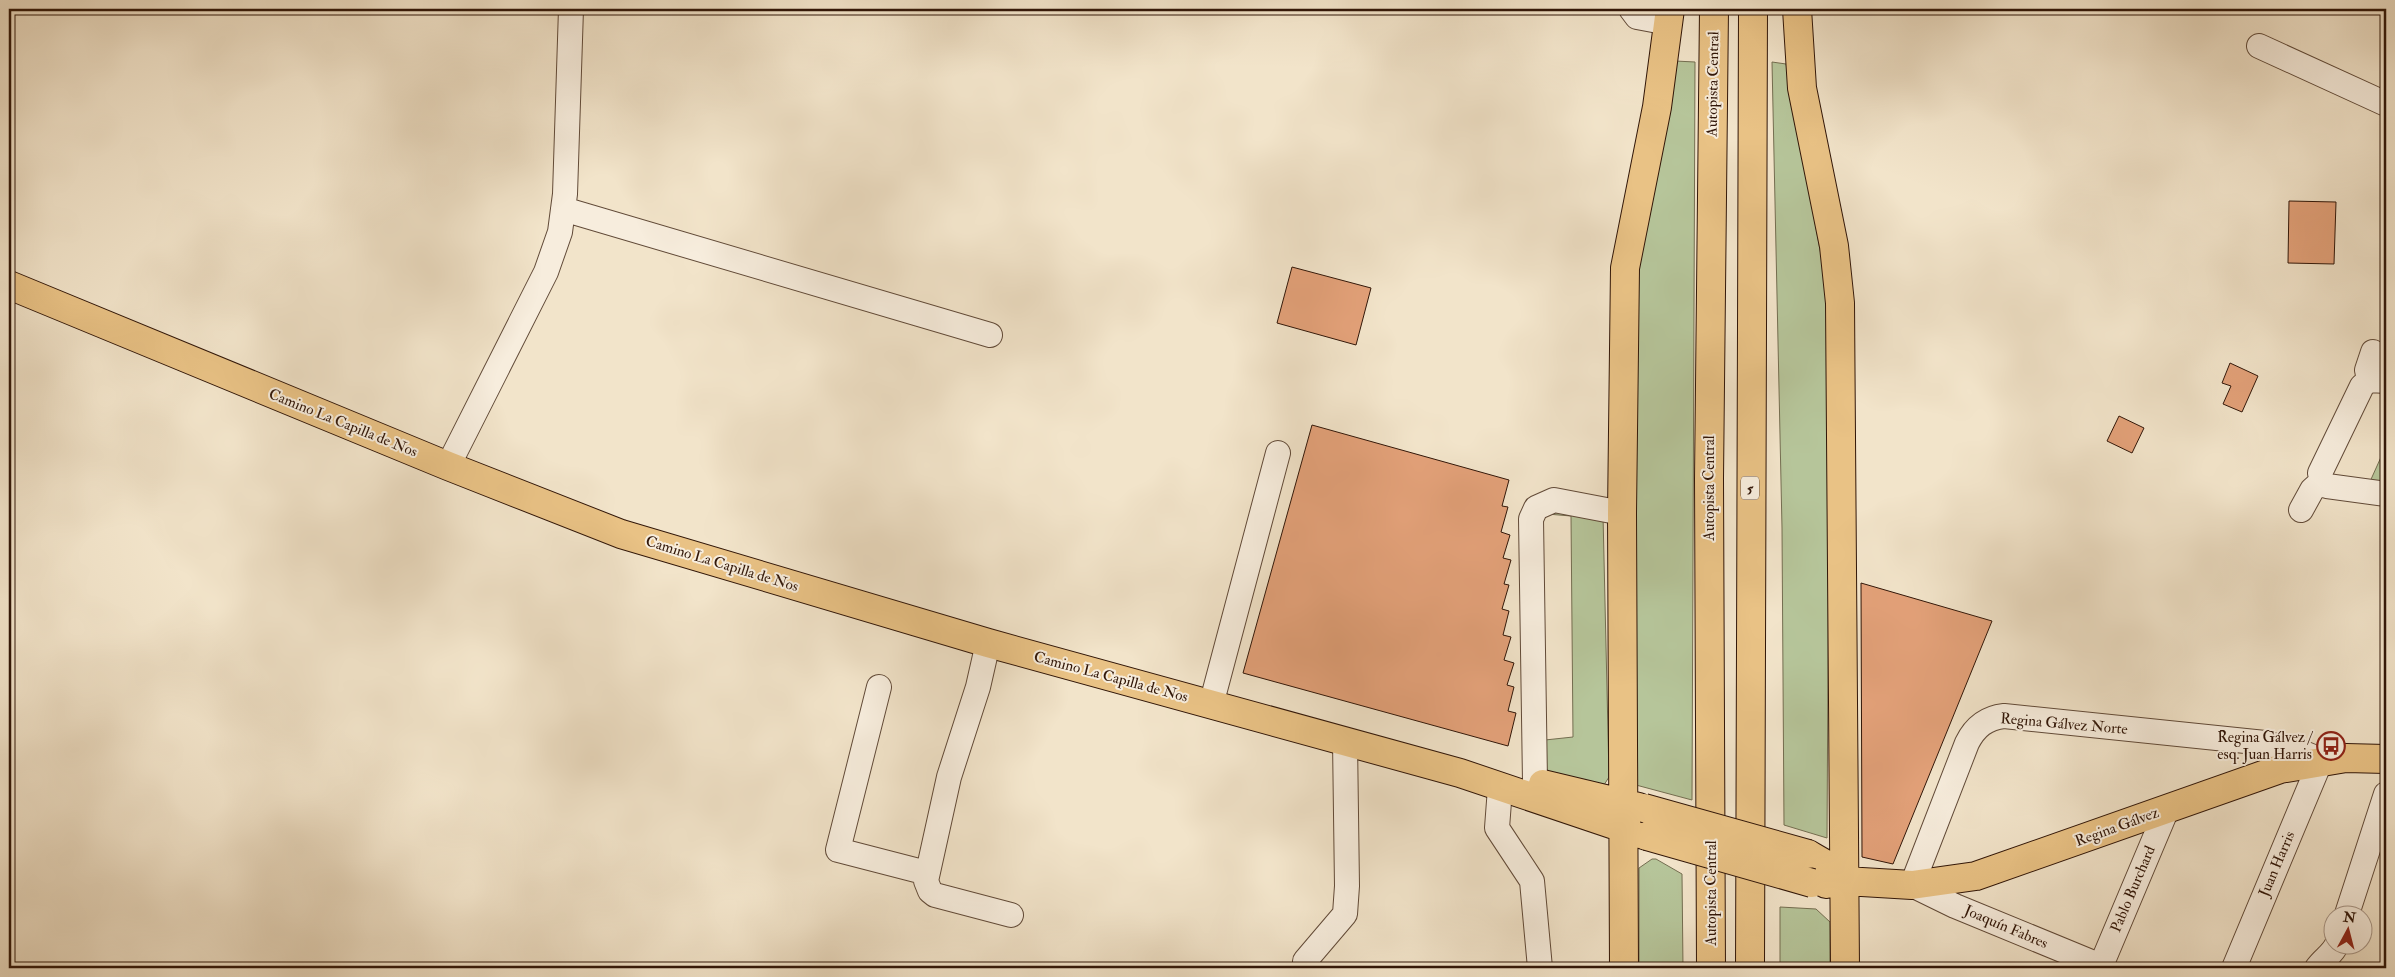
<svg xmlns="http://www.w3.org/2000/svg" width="2395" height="977" font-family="'IM FELL Double Pica',serif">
<rect width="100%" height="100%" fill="#f2e4ca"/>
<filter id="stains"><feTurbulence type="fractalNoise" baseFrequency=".004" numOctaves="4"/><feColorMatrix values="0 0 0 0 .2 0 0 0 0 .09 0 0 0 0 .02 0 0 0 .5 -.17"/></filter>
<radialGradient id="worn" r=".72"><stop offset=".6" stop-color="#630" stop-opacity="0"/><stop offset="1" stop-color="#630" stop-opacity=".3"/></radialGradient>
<path fill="#b6c59a" stroke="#746e51" d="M1675 61 1695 62 1692 800 1636 785 1630 340 1643 231Z
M1772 62 1786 64 1830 304 1827 838 1784 825 1782 528Z
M2386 446V487L2368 486Z
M1549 507 1603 515 1609 777 1604 785 1546 772 1545 740 1573 737 1571 516 1547 514Z
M1652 859H1656L1682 874 1683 968H1639V868Z
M1780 907 1816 909 1830 922V968H1780Z"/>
<path fill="#e3a179" stroke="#311608" d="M2289 201 2336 202 2334 264 2288 263Z
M1292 267 1371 288 1356 345 1277 323Z
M2230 363 2258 376 2242 412 2223 404 2231 386 2222 383Z
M2119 416 2144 428 2132 453 2107 441Z
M1312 425 1509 480 1502 506 1508 507 1501 532 1510 535 1503 558 1511 560 1504 584 1509 585 1502 609 1509 611 1503 635 1511 637 1504 660 1514 663 1507 685 1514 687 1508 711 1516 713 1508 746 1243 673Z
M1861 583 1992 621 1893 864 1862 857Z"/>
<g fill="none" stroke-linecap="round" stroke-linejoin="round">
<defs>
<path id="minor" d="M1631 9 1637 17 1669 23
M2259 46 2386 104
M563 209 990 335
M2369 380 2367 370 2373 352
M2386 381 2369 380 2362 386 2320 473 2322 481 2327 486 2386 494
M448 466 546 272 560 232 565 194 571 9
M2301 510 2312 490 2322 481
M988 643 978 687 949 777 926 881 930 891 935 895 1011 915
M879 687 838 850 927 873
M1211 705 1278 453
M1535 782 1531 519 1536 508 1554 500 1622 513
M1500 788 1497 828 1532 881 1540 968
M2347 914 2386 794
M1305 961 1345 914 1347 886 1345 741
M2101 966 1955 906 1912 885 1967 743C1975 727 1986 718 2004 716L2265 743 2301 752 2321 760 2234 968
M2100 968 2167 809
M2317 968C2323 959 2333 954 2337 944"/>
<path id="major" d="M1797 9 1802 88 1834 246 1840 303 1845 968
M9 285 448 466 621 534 988 643 1460 773 1647 836
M1543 784 1639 807
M1808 854 1827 865 1845 881
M1826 884 1845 881 1912 885 1976 876 2280 769 2346 758 2386 759
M1624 968 1622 513 1625 268 1657 107 1670 9"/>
<path id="highway" d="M1711 968 1709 479 1714 9
M1750 968 1753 9"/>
</defs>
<use href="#minor" stroke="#614a38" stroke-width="26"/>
<use href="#major" stroke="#311608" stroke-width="30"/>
<use href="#highway" stroke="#311608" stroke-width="30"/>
<use href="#minor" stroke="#f7eddd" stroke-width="24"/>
<use href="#major" stroke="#e9c285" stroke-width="28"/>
<use href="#highway" stroke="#e9c285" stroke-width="28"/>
<defs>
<path id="major-bridge" d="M1644 808 1808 854
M1647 836 1812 883"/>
</defs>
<use href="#major-bridge" stroke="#311608" stroke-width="30" stroke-linecap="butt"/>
<use href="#major-bridge" stroke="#e9c285" stroke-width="28"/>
</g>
<defs>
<symbol id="bus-ring" viewBox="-11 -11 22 22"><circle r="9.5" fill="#f7eddd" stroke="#8f2418" stroke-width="1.5"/><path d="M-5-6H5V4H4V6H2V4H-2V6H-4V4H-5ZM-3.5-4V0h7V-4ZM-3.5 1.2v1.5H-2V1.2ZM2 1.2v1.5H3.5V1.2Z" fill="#8f2418"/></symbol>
</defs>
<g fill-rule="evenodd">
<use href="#bus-ring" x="2315" y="730" width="32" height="32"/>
</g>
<g text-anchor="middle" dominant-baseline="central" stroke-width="4" stroke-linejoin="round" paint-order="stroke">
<rect fill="#f7eddd" stroke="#6c5648" stroke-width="1" x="1741" y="476.5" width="18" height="23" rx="4"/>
<g font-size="14" font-weight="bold" fill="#311608">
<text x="1750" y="488">5</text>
</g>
<g font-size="15" fill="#311608" stroke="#f7eddd">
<text transform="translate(1713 84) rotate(-89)">Autopista Central</text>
<text transform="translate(343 423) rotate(22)">Camino La Capilla de Nos</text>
<text transform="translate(1709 488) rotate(-90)">Autopista Central</text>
<text transform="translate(722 564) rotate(17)">Camino La Capilla de Nos</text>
<text transform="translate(1111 677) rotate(15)">Camino La Capilla de Nos</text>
<text transform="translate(2064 724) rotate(5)">Regina Gálvez Norte</text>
<text transform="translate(2117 827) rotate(-20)">Regina Gálvez</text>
<text transform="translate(2277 864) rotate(-67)">Juan Harris</text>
<text transform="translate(2133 889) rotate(-67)">Pablo Burchard</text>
<text transform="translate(1711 893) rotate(-90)">Autopista Central</text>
<text transform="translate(2006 927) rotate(23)">Joaquín Fabres</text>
</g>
<g font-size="15" fill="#311608" stroke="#f7eddd" text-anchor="end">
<text x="2312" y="737">Regina Gálvez /<tspan x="2312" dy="17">esq. Juan Harris</tspan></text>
</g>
</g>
<rect width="2395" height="977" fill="none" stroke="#f2e4ca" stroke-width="30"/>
<rect x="10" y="10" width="2375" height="957" fill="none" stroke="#311608" stroke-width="2.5"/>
<rect x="15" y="15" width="2365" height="947" fill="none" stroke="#311608"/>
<g transform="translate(2348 930) rotate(7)"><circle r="24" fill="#f7eddd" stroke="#a89788"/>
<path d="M0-4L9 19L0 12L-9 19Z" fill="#8f2418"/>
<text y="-8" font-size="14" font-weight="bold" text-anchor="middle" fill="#311608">N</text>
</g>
<rect width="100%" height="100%" filter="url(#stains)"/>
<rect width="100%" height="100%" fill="url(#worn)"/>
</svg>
